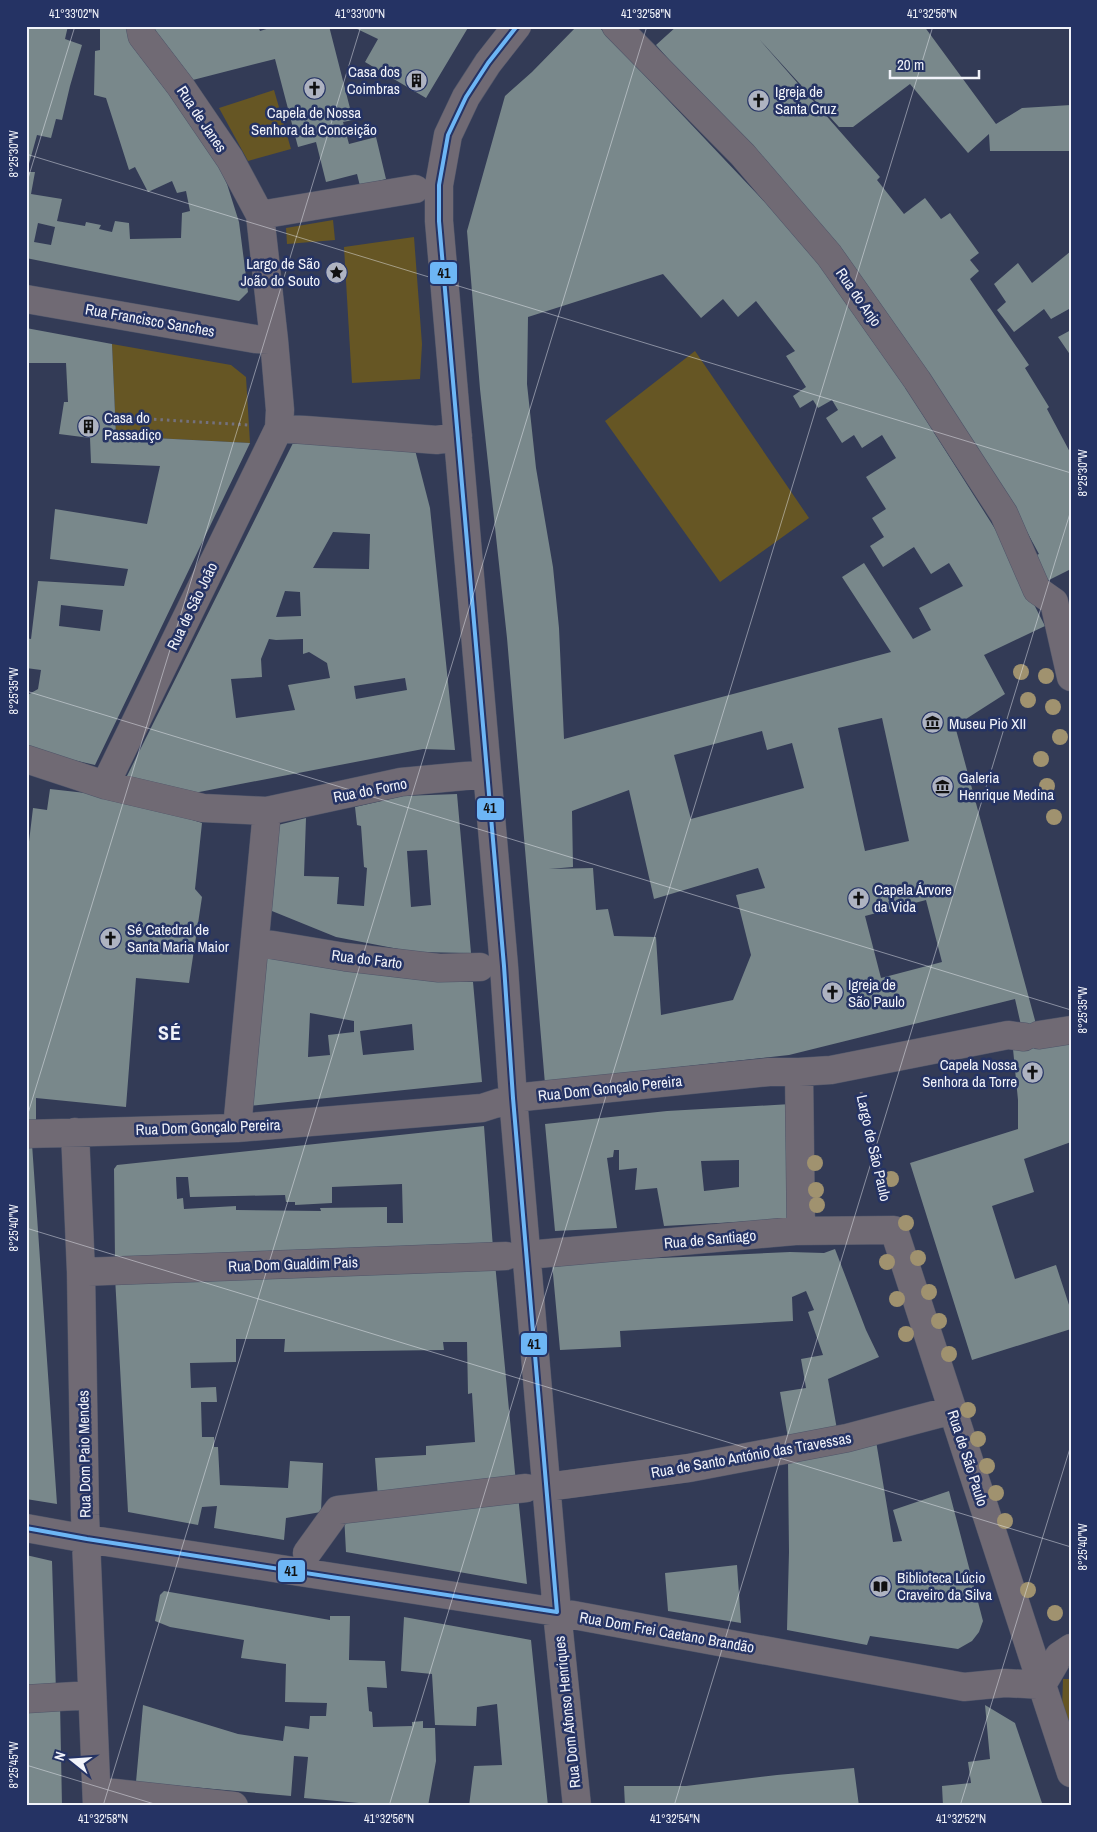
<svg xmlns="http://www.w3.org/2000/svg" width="1097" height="1832" font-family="'Archivo Narrow',sans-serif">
<rect width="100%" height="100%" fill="#333b56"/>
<path fill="#665624" d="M274 90 291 149 248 161 219 108Z
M333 220 335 240 287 244 286 228Z
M414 237 422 344 420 379 352 383 344 247Z
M112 344 231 365 246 377 250 443 116 436Z
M695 351 809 518 720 582 605 421Z
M1063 1679H1071V1731L1062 1711Z"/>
<path fill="#79888b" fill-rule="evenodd" d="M26 26H68L65 39 82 45 70 86 62 120 56 119 51 138 37 135 27 171Z
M100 26H129L216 160 227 184 239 222 248 292 239 301 26 258V172H35L31 194 62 199 57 221 85 226 86 222 101 225 99 229 112 232 115 221 129 223 130 239 181 238 182 213 190 211 186 191 177 193 172 181 148 192 135 167 129 170 106 98 94 95 95 51 100 50ZM38 223 55 227 51 245 34 242Z
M147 26H258L260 31 276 26H329L353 120 343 122 349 144 376 137 386 179 360 186 357 174 326 182 316 142 298 147 275 59 185 82Z
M351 26H469L426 98 365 62 378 39Z
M577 26H598L796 235 857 311 997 532 1045 626 984 655 1005 694 955 726 1039 1035 1071 1042V1142L1024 1159 1034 1192 992 1206 1015 1279 1056 1265 1071 1311V1329L972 1360 910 1163 1018 1129V1100L1013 1049 1026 1047 1015 999 789 1055 634 1072 545 1084 507 638 480 389 467 231 505 96 532 72ZM663 274 701 318 723 299 738 317 756 301 795 351 786 356 806 387 793 396 800 408 813 400 818 408 832 400 838 410 826 418 842 443 854 435 862 448 882 435 896 458 866 477 886 509 872 518 884 537 870 546 883 567 914 547 931 574 949 563 963 586 919 608 931 630 913 639 864 563 842 577 891 652 564 739 559 628 553 567 536 468 527 384 528 317ZM882 718 909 841 865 851 838 728ZM762 731 767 750 792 743 804 788 691 819 674 755ZM629 790 654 899 758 868 765 888 736 895 751 955 733 1000 661 1015 656 937 614 936 608 909 596 910 593 868 549 869 573 867 572 811ZM926 900 942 962 881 978 865 916Z
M677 26H924L996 124 1022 108 1071 105V151H990L989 134 968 153 910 84 853 127H839L759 39 880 177 877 180 904 214 925 198 941 219 950 213 979 253 970 260 979 271 970 279 1029 365 1025 368 1049 407 1047 409 1071 454V569L1047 581 1032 557 1039 554 1015 510 820 230 656 45Z
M1071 251V312L1069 309 1051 319 1044 309 1014 332 997 310 1006 302 994 284 1018 263 1032 283Z
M26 328 112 344 116 436 250 443 95 765 26 749V696L38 689 41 670 26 668V638L31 639 38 581 124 586 128 569 50 559 55 509 147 524 160 466 91 463 90 438 59 434 64 402H68L66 363H26ZM61 605 103 610 100 631 59 626Z
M1071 330V356L1058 337Z
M297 435 414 446 430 508 455 750 423 749 194 793 125 780ZM333 532 370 534 369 569 313 568ZM285 591 300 592 301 616 276 617ZM269 639 276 640 303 639V654L309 652 327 663 330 678 288 685 295 710 236 718 231 679 262 677 261 659ZM405 678 407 690 356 699 354 686Z
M50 789 121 797 202 823 195 889 202 897 189 983 136 978 126 1107 36 1098V1127L26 1126V867L33 808 47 810Z
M457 794 471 953 414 952 336 937 267 909 274 826 306 818 304 876 339 877 337 904 364 906 367 868 364 867 361 826 357 825 355 807 403 796ZM427 850 431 905 411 907 407 851Z
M260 955 433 981 473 982 482 1082 248 1106ZM310 1013 354 1021V1032L328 1035 330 1055 308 1057ZM412 1024 414 1050 363 1055 360 1031Z
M791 1104 794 1219 664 1226 657 1188 635 1190 637 1168 619 1170V1150H614L613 1157 607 1158 617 1228 555 1231 545 1124 667 1111ZM739 1160V1187L704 1191 701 1161Z
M484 1126 493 1248 115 1260 114 1169 117 1165ZM176 1177H188L190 1197 285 1195 286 1202H295V1205L332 1203V1187L402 1184 403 1223H387V1207L320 1208 321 1211 236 1210V1206L184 1209 183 1198 177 1199Z
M26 1143 32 1144 57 1504 26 1499Z
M835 1249 866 1330 879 1357 828 1379 838 1435 789 1444 780 1392 806 1388 801 1359 823 1355 808 1312 814 1310 806 1291 792 1297 793 1321 620 1331 621 1347 560 1350 552 1263 790 1252 824 1253Z
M495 1263 516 1483 378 1498 375 1458 426 1455V1446L475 1442 472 1393 468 1394 467 1342H443L444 1350 284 1352 285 1339H236V1362L190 1363 191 1388 216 1387 217 1402H201L202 1437H214V1447H218L220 1485 288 1488 290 1461 323 1463 321 1512 286 1518 284 1540 214 1528 217 1506 202 1507 198 1525 128 1512 115 1277Z
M876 1441 893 1542 902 1541 893 1510 949 1491 983 1621 979 1632 972 1641 958 1649 870 1636 867 1645 787 1630 789 1552 788 1460Z
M518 1495 527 1584 346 1552 344 1514Z
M26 1555 52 1561 56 1692 26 1691Z
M737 1565 741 1623 668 1611 665 1573Z
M164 1591 330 1620V1616H350L349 1660 385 1661 387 1688 367 1687 369 1711 372 1712 373 1727 412 1726V1722L423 1721V1728H435L436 1761 428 1806H392L304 1798 308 1757 294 1756 291 1796 136 1782 143 1705 238 1734 283 1741 285 1726 309 1729 310 1716H326L327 1703 285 1702 286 1664 241 1658 244 1640 170 1627 155 1621 160 1595Z
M404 1617 531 1640 548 1806H469L474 1766 502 1765 497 1704 477 1707 476 1726 435 1725 432 1674 401 1671Z
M60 1702 62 1806H26V1705Z
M985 1705 1015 1723 1043 1806H943L942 1786 971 1783 968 1762 990 1759Z
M854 1768 859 1806H625L624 1786H686L777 1775Z"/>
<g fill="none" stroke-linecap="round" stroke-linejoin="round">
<defs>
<path id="minor" d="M140 26 142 36 181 87 230 159 260 215 415 189
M517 26 488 63 466 97 448 135 439 185V221L504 966 513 1098 557 1612 577 1806
M616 26 743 155 829 255 917 380 1004 514 1037 590 1054 602
M26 299 255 339 274 340
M279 428 437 440 458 436
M1054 602 1071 677
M26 759 105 785 203 808 267 811 401 782 486 774
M105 785 279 428 280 410 274 340 260 215
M255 942 345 957 439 968 480 967
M1039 1035 1071 1030
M799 1072 801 1231
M237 1128 267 811
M75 1132 81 1272 85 1515 97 1806
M26 1134 237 1128 482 1108 513 1098 769 1072H799L831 1070 1008 1035 1024 1037
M81 1272 506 1256
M547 1487 689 1468 847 1438 953 1410
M26 1528 87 1539 557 1612 964 1687 1005 1683 1042 1685 894 1230 795 1231 527 1255
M307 1553 338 1510 526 1488
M1071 1648 1059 1656 1042 1685 1071 1773
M26 1699 91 1695
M97 1791 234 1806"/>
</defs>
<use href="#minor" stroke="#50566a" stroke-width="29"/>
<path stroke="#74717d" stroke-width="3" stroke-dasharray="2.5 4" stroke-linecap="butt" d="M115 417 249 425
M861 1092 887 1201"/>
<use href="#minor" stroke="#706a74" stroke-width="28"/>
<defs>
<path id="bus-1" d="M26 1528 87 1539 557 1612 513 1098 504 966 439 221V185L448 135 466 97 488 63 517 26"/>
</defs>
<use href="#bus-1" stroke="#253364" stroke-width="8"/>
<use href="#bus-1" stroke="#6db6f5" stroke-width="4"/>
</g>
<g fill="#a0926f">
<circle cx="1021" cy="672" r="8"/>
<circle cx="1046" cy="676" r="8"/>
<circle cx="1028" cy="700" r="8"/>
<circle cx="1053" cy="707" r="8"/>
<circle cx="1060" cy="737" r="8"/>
<circle cx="1041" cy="759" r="8"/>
<circle cx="1047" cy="786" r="8"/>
<circle cx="1054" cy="817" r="8"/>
<circle cx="815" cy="1163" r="8"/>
<circle cx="891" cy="1179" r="8"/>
<circle cx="816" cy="1190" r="8"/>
<circle cx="817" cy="1205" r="8"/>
<circle cx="906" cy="1223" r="8"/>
<circle cx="918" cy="1258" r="8"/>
<circle cx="887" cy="1262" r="8"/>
<circle cx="929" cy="1292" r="8"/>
<circle cx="897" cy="1299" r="8"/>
<circle cx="939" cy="1321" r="8"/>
<circle cx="906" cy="1334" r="8"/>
<circle cx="949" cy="1354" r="8"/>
<circle cx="968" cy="1410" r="8"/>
<circle cx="978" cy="1439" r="8"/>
<circle cx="987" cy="1466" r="8"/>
<circle cx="996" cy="1493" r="8"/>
<circle cx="1005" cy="1521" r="8"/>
<circle cx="1028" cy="1590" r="8"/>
<circle cx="1055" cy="1613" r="8"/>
</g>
<path fill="none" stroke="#f1f3fa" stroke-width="1" stroke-opacity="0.45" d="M26 154 1071 473M26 185 75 26M26 691 1071 1010M26 1120 361 26M26 1228 1071 1547M26 1765 161 1806M103 1806 647 26M389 1806 933 26M674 1806 1071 510M960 1806 1071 1445"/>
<defs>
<symbol id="building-disc" viewBox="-11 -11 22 22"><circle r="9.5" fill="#aeb3c1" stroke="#253364"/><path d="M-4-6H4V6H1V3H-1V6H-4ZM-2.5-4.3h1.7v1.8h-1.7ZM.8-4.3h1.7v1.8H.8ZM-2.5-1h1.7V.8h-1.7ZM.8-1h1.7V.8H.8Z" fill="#111"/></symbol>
<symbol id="church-disc" viewBox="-11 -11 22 22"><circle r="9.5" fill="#aeb3c1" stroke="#253364"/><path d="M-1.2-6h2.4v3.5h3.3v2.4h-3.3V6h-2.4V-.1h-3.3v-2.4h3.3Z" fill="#111"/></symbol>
<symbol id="sight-disc" viewBox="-11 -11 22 22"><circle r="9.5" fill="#aeb3c1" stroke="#253364"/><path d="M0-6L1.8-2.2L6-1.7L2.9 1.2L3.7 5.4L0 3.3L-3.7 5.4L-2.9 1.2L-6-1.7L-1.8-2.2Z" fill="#111"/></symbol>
<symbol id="museum-disc" viewBox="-11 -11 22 22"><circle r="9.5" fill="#aeb3c1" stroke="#253364"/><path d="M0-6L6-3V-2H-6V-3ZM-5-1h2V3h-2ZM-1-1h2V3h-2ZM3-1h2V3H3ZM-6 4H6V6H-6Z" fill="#111"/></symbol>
<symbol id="library-disc" viewBox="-11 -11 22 22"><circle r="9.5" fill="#aeb3c1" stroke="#253364"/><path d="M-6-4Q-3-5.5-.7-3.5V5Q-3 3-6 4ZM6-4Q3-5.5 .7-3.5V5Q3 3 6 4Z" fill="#111"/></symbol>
</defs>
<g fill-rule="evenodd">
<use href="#building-disc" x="404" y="68" width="25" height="25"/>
<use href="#church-disc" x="302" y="76" width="25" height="25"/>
<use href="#church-disc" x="746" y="88" width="25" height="25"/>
<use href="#sight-disc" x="324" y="260" width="25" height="25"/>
<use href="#building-disc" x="76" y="414" width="25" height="25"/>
<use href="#museum-disc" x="920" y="710" width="25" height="25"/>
<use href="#museum-disc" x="930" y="774" width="25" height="25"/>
<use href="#church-disc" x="846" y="886" width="25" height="25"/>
<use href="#church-disc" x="98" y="926" width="25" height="25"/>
<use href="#church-disc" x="820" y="980" width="25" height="25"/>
<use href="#church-disc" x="1020" y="1060" width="25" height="25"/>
<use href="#library-disc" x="868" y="1574" width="25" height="25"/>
</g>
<g text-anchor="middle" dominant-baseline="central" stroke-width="5" stroke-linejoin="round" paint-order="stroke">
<g font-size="15" fill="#f1f3fa" stroke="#253364" text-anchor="start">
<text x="400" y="71" text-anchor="end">Casa dos<tspan x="400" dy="17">Coimbras</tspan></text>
<text x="775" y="91">Igreja de<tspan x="775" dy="17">Santa Cruz</tspan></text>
<text x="314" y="112" text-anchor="middle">Capela de Nossa<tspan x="314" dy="17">Senhora da Conceição</tspan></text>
<text x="320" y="263" text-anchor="end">Largo de São<tspan x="320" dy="17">João do Souto</tspan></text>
<text x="104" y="417">Casa do<tspan x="104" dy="17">Passadiço</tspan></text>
<text x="949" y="723">Museu Pio XII</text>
<text x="959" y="777">Galeria<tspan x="959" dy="17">Henrique Medina</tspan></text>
<text x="874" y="889">Capela Árvore<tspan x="874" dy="17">da Vida</tspan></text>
<text x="127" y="929">Sé Catedral de<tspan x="127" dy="17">Santa Maria Maior</tspan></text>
<text x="848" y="984">Igreja de<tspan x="848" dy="17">São Paulo</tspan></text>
<text x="1017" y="1064" text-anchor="end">Capela Nossa<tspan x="1017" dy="17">Senhora da Torre</tspan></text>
<text x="897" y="1577">Biblioteca Lúcio<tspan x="897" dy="17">Craveiro da Silva</tspan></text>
</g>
<g font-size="15" fill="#f1f3fa" stroke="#253364">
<text transform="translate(202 119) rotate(56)">Rua de Janes</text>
<text transform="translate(859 297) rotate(55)">Rua do Anjo</text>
<text transform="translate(150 320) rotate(10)">Rua Francisco Sanches</text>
<text transform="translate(192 606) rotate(-64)">Rua de São João</text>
<text transform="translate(370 790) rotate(-11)">Rua do Forno</text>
<text transform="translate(367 959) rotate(7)">Rua do Farto</text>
<text transform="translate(610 1088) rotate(-6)">Rua Dom Gonçalo Pereira</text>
<text transform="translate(208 1127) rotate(-2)">Rua Dom Gonçalo Pereira</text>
<text transform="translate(874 1148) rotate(77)">Largo de São Paulo</text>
<text transform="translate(710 1239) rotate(-5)">Rua de Santiago</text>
<text transform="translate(293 1264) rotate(-2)">Rua Dom Gualdim Pais</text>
<text transform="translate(84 1454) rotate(-91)">Rua Dom Paio Mendes</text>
<text transform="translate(751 1455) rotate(-10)">Rua de Santo António das Travessas</text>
<text transform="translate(968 1458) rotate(72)">Rua de São Paulo</text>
<text transform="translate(667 1632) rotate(10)">Rua Dom Frei Caetano Brandão</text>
<text transform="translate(567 1712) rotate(-96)">Rua Dom Afonso Henriques</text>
</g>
<g font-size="20" font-weight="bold" letter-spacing="1" fill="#f1f3fa" stroke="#253364">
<text x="170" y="1032">SÉ</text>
</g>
</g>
<g stroke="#253364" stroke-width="2">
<rect x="429" y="261" width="29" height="24" rx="5" fill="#6db6f5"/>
<rect x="476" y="797" width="29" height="24" rx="5" fill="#6db6f5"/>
<rect x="520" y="1332" width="28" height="24" rx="5" fill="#6db6f5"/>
<rect x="277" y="1559" width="29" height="24" rx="5" fill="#6db6f5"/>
</g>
<g font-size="14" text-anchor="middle" font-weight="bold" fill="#111">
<text x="444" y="278">41</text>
<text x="490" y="813">41</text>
<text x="534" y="1349">41</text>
<text x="291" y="1576">41</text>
</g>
<rect width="1097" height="1832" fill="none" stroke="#253364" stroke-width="55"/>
<g transform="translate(72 1760) rotate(287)" stroke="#253364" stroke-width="4" paint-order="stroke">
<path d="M0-4L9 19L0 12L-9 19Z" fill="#f1f3fa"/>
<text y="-8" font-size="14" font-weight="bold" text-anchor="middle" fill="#f1f3fa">N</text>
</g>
<path d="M890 70v8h89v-8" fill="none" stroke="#f1f3fa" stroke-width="2.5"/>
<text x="897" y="70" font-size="15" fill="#f1f3fa" stroke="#253364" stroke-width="4" paint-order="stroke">20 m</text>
<rect x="28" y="28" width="1042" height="1776" fill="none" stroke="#f1f3fa" stroke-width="2"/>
<g font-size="12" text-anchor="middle" fill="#f1f3fa">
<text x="74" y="18">41°33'02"N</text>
<text x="360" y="18">41°33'00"N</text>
<text x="646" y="18">41°32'58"N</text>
<text x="932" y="18">41°32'56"N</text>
<text transform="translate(14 154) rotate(-90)" y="4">8°25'30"W</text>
<text transform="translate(1083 473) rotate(-90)" y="4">8°25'30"W</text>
<text transform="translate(14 691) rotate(-90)" y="4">8°25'35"W</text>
<text transform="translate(1083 1010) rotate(-90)" y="4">8°25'35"W</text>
<text transform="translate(14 1228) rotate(-90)" y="4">8°25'40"W</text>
<text transform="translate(1083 1547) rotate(-90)" y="4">8°25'40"W</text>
<text transform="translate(14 1765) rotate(-90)" y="4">8°25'45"W</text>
<text x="103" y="1823">41°32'58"N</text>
<text x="389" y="1823">41°32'56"N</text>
<text x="675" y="1823">41°32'54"N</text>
<text x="961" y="1823">41°32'52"N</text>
</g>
</svg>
